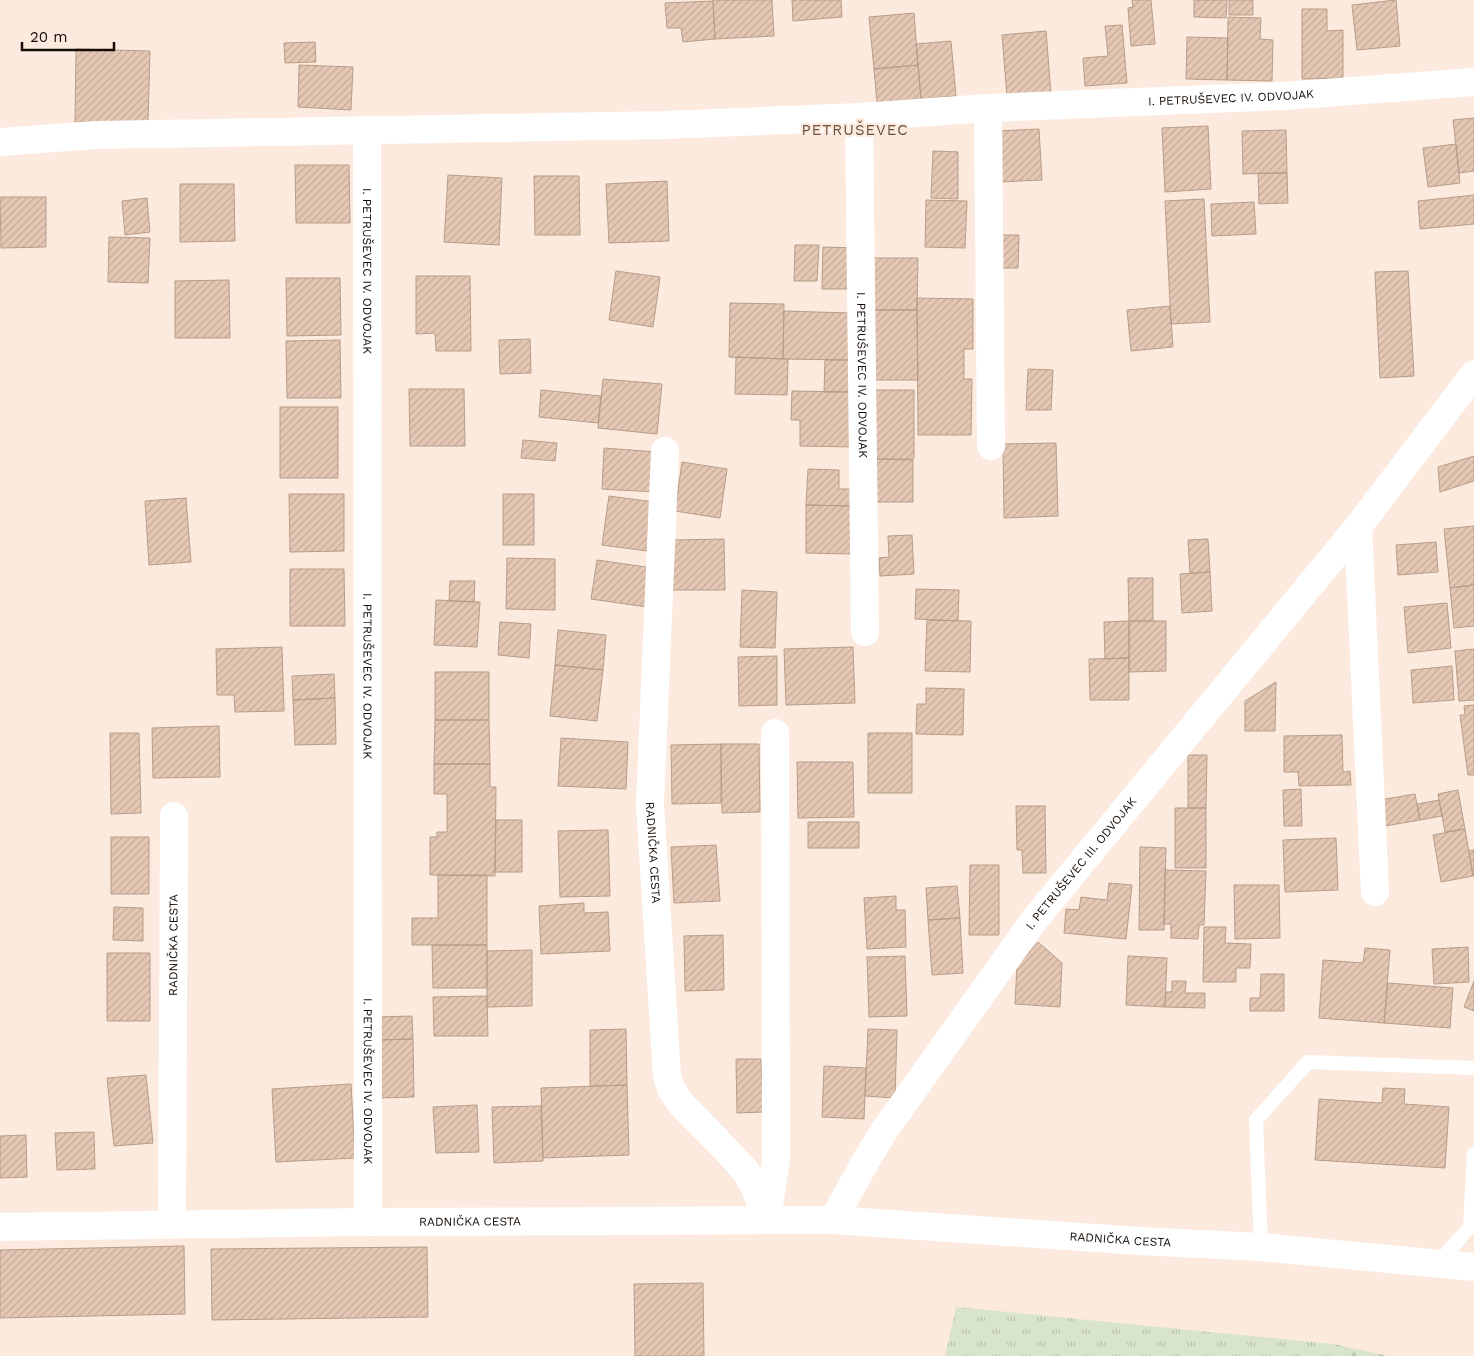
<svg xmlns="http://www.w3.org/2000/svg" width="1474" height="1356" font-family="'Work Sans',sans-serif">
<defs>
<pattern id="grass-tufts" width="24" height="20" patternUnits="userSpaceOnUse" patternTransform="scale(1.25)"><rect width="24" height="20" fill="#d9e5cb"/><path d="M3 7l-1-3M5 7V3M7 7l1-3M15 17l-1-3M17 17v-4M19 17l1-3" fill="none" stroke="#b9c3ad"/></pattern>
<pattern id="forest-firs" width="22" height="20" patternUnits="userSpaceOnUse" patternTransform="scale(1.25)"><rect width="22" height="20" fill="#d9e5cb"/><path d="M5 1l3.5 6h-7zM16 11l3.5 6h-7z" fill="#b9c3ad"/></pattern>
<pattern id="building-hatch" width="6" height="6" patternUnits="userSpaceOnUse" patternTransform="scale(1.25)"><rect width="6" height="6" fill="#e5c8b4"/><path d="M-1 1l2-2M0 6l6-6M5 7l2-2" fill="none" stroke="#c4ab99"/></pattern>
</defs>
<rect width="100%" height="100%" fill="#fceade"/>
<path fill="url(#grass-tufts)" d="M956 1307 1333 1344 1335 1356H945Z"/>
<path fill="url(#forest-firs)" d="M1333 1344 1389 1356H1335Z"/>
<path fill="url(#building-hatch)" stroke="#b89d89" d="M713 0H772L774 36 715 39Z
M792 0H841L842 17 793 21Z
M1132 0H1151L1155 44 1131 46 1128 8 1133 7Z
M1194 0H1227L1226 18 1194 17Z
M1229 0H1253V15H1229Z
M1396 0 1400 46 1357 50 1352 5Z
M713 1 715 39 683 42 681 28H667L665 3Z
M1302 9H1327V31L1343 30V78L1302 79Z
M914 13 918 65 874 69 869 17Z
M1228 17 1261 18 1260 39 1273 40 1272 81 1227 80Z
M1122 25 1127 83 1085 86 1083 58 1108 56 1105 26Z
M1046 31 1051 94 1007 97 1002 35Z
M1187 37 1228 38 1227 80 1186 79Z
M951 41 956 96 921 99 916 44Z
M315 42 316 62 285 63 284 43Z
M76 49 150 51 148 123 75 122Z
M299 65 353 67 351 110 298 107Z
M918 65 921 99 877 102 874 69Z
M1474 118V171L1459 173 1453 120Z
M1208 126 1211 189 1165 192 1162 128Z
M1039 129 1042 180 1000 182 998 131Z
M1286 130 1287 173 1243 174 1242 131Z
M1456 144 1460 183 1428 187 1423 148Z
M933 151 958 152V199L931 198Z
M295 165H349L350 223H296Z
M1258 173H1287L1288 203 1259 204Z
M448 175 502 178 499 245 444 242Z
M534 176H579L580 235H535Z
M667 181 669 241 609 243 606 184Z
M180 184H234L235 241 180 242Z
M1474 195V224L1420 229 1418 201Z
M0 197H46V247L1 248Z
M147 198 150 232 125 235 122 201Z
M1204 199 1210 322 1171 324 1165 201Z
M926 200 967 201 965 248 925 247Z
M1254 202 1256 234 1212 236 1211 204Z
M1001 235H1019L1018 268H1001Z
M109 237 150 238 148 283 108 282Z
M795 245H819L817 281H794Z
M823 247 856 248 855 289H822Z
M872 258H918L917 310H872Z
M616 271 660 277 653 327 609 320Z
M1408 271 1414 376 1380 378 1375 272Z
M416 276H470L471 351H436L435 333 416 334Z
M286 278H340L341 335 287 336Z
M229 280 230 338H175V281Z
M917 298 973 299V349H964V379H972L971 435H918Z
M730 303 784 304 783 359 729 357Z
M1170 306 1173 347 1131 351 1127 310Z
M872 310H917L918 380H872Z
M784 311 850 313 848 360 783 359Z
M530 339 531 373 500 374 499 340Z
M340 340 341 398H287L286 341Z
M736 357 788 359 787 395 735 394Z
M825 360H855V392H824Z
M1028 369 1053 370 1051 410H1026Z
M603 379 662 384 657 434 598 428Z
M409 389H464L465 446H410Z
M541 390 601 396 598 423 539 417Z
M870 390H914V459H870Z
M792 391 855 392 854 447 800 446V420H791Z
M280 407H338V478H280Z
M523 440 557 443 555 461 521 458Z
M1056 443 1058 516 1004 518 1003 444Z
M604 448 658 452 655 492 602 489Z
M1474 456V481L1440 492 1438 467Z
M870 459 913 460V502H870Z
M682 462 727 469 720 518 675 511Z
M808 469 839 470V489H852V506L806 505Z
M289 494H344V551L290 552Z
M503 494H534V545H503Z
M609 496 654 502 647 551 602 545Z
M186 498 191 562 149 565 145 501Z
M806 505 852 506 851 554 806 553Z
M1474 526V585L1450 588 1444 529Z
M912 535 914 574 880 576 879 558 889 557 888 536Z
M724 539 725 590H672V540Z
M1208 539 1210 572 1190 573 1188 540Z
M1436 542 1438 572 1398 575 1396 545Z
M507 558 555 559V610L506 609Z
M597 560 653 568 647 607 591 599Z
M290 569H344L345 626H290Z
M1210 572 1212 611 1182 613 1180 574Z
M1128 578H1153V621H1129Z
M450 581H475L474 602 449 601Z
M1474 585V626L1454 628 1450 588Z
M916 589 959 590 958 621 915 619Z
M742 590 777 592 775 648 740 647Z
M436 600 480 602 477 647 434 645Z
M1447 603 1451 648 1408 653 1404 607Z
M927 620 971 621 970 672 925 671Z
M1129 621V658L1105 659 1104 622Z
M1129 621H1166V671L1129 672Z
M500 622 531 624 529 658 498 655Z
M558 630 606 635 603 670 555 665Z
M282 647 284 711 235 712 234 695H217L216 649Z
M853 647 855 703 786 705 784 649Z
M1474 649V700L1459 701 1455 651Z
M777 656V705L739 706 738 657Z
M1129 658V700H1090L1089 659Z
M555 665 603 670 597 721 550 716Z
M1452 666 1454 700 1413 703 1411 670Z
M435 672H489V720H435Z
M334 674 335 698 293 700 292 676Z
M1276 682 1275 731H1245V701Z
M926 688 964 689 963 735 916 734 917 704H926Z
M335 698 336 744 295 745 293 700Z
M1474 705V775H1468L1460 715H1465L1464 706Z
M435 720H489L490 764H434Z
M219 726 220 777 153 778 152 728Z
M110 733H139L141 813 111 814Z
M868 733H912V793H868Z
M1342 735 1343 772 1350 771 1351 785 1299 786 1298 772H1284V736Z
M561 738 628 742 626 789 558 786Z
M721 744V803L672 804 671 745Z
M721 744H759L760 812 722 813Z
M1188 755H1207L1206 808H1188Z
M797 762H853L854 817 798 818Z
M434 764H490V787H496L495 876 430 875V837H437V832H447V794H434Z
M1301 789 1302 826H1284L1283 790Z
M1458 790 1465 829 1445 832 1438 794Z
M1415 794 1420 820 1385 826 1380 800Z
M1439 800 1442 816 1420 820 1417 804Z
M1016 806H1045L1046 873H1023L1022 850H1017Z
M1175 808H1206V868H1175Z
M496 820H522V872H495Z
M808 822H859V848H808Z
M1465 829 1473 876 1441 882 1433 835Z
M608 830 610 896 560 897 558 831Z
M111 837H149V894H111Z
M1336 838 1338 890 1285 892 1283 840Z
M716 845 720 901 674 903 671 847Z
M1140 847 1166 848 1164 930H1139Z
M1474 850V876H1473L1469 851Z
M970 865H999V935H969Z
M1165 870 1206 871 1204 925H1199L1198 939 1171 938V924H1164Z
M438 875H487V945H412V918H438Z
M1109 883 1132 885 1126 939 1064 933 1066 909 1079 910 1081 897 1107 900Z
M1234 885H1279L1280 938 1235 939Z
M957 886 960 918 928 920 926 888Z
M896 896V910H905L906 947 867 949 864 898Z
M584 903V913L608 912 610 951 541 954 539 906Z
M114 907 143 908V941L113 940Z
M960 918 963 973 932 975 928 920Z
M1204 927H1226L1225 943 1251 944 1250 968H1236V982H1203Z
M723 935 724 990 685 991 684 936Z
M1038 942 1062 963 1060 1007 1015 1004 1017 966Z
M432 945H487V988H433Z
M1468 947 1469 982 1434 984 1432 949Z
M1365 948 1390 950 1384 1023 1319 1018 1323 960 1363 963Z
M532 950V1006L487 1007V951Z
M107 953H150V1021H107Z
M905 956 907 1016 869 1017 867 957Z
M1128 956 1167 958 1165 1007 1126 1005Z
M1261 974H1284V1011H1250V998H1260Z
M1172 981H1186L1185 993H1205V1008L1165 1007 1166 992H1172Z
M1474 981V1011L1464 1007Z
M1388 983 1453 988 1450 1028 1384 1023Z
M487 996 488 1036H434L433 997Z
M412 1016 413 1039 377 1040 376 1017Z
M626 1029 627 1085 590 1086V1030Z
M868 1029 897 1030 895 1098 865 1096Z
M413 1039 414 1097 378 1098 377 1040Z
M736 1059H761L763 1112 737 1113Z
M824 1066 866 1068 864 1119 822 1117Z
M146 1075 153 1143 114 1146 107 1078Z
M351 1084 355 1158 276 1162 272 1089Z
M627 1085 629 1155 543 1158 541 1088Z
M1383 1088 1405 1089 1404 1104 1449 1107 1445 1168 1315 1160 1319 1099 1382 1103Z
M477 1105 479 1152 436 1153 433 1107Z
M541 1106 543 1161 494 1163 492 1107Z
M94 1132 95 1169 57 1170 55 1133Z
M26 1135 27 1177 0 1178V1136Z
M184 1246 185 1314 0 1318V1250Z
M427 1247 428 1317 212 1320 211 1249Z
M703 1283 704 1356H635L634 1284Z"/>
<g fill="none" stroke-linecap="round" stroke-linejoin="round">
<path stroke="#fff" stroke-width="14" d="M1261 1247 1256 1120 1308 1062 1474 1068
M1438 1263 1470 1227 1474 1154"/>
<g stroke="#fff" stroke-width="28">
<path d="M988 108 991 446"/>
<path id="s1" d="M859 117 865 632"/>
<path id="s2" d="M367 130 368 1222"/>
<path id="s3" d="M0 142 96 135 666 125 859 117 988 108 1284 96 1474 82"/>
<path id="s4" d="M665 451 650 804 667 1076 671 1089 682 1105 730 1154 745 1170 755 1188 767 1220"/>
<path d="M1358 527 1375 892"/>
<path d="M767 1218 776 1160 775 733"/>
<path id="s5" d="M833 1220 864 1164 884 1131 1035 919 1358 527 1474 374"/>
<path id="s6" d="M172 1224 174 816"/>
<path id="s7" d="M0 1227 368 1222 833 1220 1139 1241 1261 1247 1474 1267"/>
</g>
</g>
<g text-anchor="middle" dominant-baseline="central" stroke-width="4.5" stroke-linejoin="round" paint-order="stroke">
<g font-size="12" fill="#150c05" stroke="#fceade">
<text stroke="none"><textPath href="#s3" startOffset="1232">I. PETRUŠEVEC IV. ODVOJAK</textPath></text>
<text stroke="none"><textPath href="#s2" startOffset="141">I. PETRUŠEVEC IV. ODVOJAK</textPath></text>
<text stroke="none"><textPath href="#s1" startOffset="258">I. PETRUŠEVEC IV. ODVOJAK</textPath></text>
<text stroke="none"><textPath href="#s2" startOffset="546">I. PETRUŠEVEC IV. ODVOJAK</textPath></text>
<text stroke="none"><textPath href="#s4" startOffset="402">RADNIČKA CESTA</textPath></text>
<text stroke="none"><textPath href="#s5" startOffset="435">I. PETRUŠEVEC III. ODVOJAK</textPath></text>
<text stroke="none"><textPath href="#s6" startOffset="279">RADNIČKA CESTA</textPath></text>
<text stroke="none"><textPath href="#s2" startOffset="951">I. PETRUŠEVEC IV. ODVOJAK</textPath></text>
<text stroke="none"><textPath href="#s7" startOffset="470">RADNIČKA CESTA</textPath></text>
<text stroke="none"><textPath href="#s7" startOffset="1121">RADNIČKA CESTA</textPath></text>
</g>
<g font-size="15" letter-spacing="1" fill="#6a5240" stroke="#fceade">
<text x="855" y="130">PETRUŠEVEC</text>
</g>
</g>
<path d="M22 42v8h92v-8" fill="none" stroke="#150c05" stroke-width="2.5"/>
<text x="30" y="42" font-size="15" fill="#150c05" stroke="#fceade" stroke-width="4" paint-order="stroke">20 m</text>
</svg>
